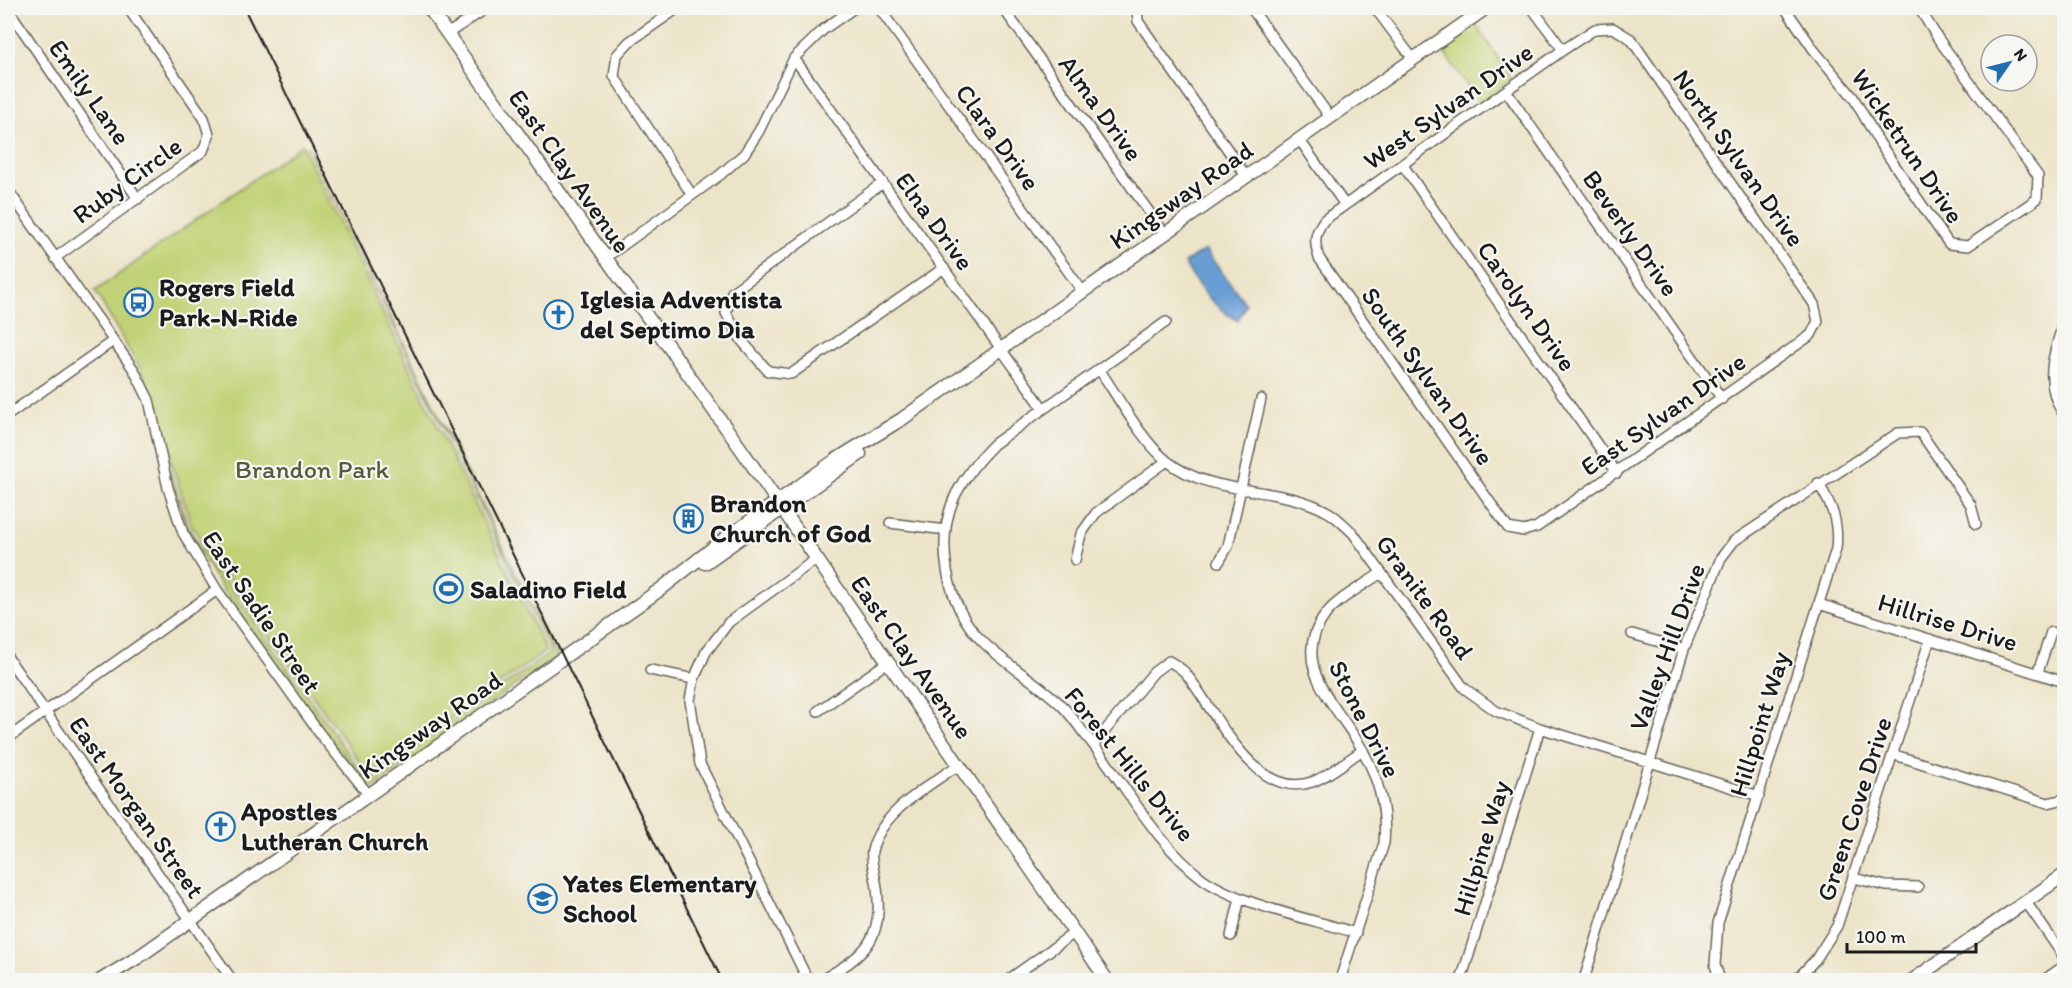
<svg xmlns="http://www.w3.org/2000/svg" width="2072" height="988" font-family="Itim,sans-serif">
<rect width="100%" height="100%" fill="#f6f6f2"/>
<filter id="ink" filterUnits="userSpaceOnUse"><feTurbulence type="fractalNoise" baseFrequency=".0167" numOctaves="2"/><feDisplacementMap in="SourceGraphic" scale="12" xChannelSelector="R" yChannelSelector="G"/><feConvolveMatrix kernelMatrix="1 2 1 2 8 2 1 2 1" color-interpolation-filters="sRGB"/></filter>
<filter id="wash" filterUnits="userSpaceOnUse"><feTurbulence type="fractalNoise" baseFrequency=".008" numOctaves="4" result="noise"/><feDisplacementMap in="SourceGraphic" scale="24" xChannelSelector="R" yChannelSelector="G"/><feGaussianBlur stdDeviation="1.35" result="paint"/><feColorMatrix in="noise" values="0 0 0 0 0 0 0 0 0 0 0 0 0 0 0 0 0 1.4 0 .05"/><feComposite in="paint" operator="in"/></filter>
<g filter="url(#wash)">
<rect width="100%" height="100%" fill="#ece4c8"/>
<path fill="#c1d174" stroke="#6e7648" stroke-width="1.5" d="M1475 23 1512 79 1480 104 1440 47Z
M302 145 546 651 369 775 192 527 144 376 95 291Z
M307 145 556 656 371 789 324 731 221 587 187 531 169 469 189 530 366 779 371 778 549 654 550 650Z"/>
<path fill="#699ed5" stroke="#425d78" stroke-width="1.5" d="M1205 250 1246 304 1238 321C1212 306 1199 288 1184 263Z"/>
</g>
<g filter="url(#ink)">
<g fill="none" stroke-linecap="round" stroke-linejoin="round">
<defs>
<path id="minor" d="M678 8 629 42 617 55 614 76 692 195
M879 8 1083 292
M1003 8 1165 234
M1137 8 1138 21 1246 176
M1251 8 1330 117
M1375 8 1413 59
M1532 8 1563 50
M1785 8 1814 50 1853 97 1880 144 1949 244 1968 246 2037 199 2038 176 1939 40 1919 8
M8 9 138 199
M1613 28 1631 39 1814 304 1818 321 1811 335 1537 527 1524 531 1508 528 1319 258C1314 242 1314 234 1324 220L1563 50 1595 29Z
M447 34 487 8
M794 58 1043 408
M1506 91 1722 399
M1299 139 1345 205
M1402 164 1617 473
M881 184 732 292 726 313 742 341 768 371 791 374 944 268
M8 190 134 370 149 400 168 488 183 533 217 590 320 734 369 795
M55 258 203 151 209 135 204 118 128 8
M604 259 720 175 744 154 759 131 794 58 824 29 854 8
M2064 321C2053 354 2043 384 2064 415
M1166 322 994 444C979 459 966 474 956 494 934 539 946 606 982 641 1006 665 1036 681 1060 704 1069 712 1076 723 1083 732 1124 780 1152 841 1203 879 1240 905 1312 919 1356 933
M1099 369C1118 397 1142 441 1167 461 1214 498 1278 484 1328 512 1337 517 1345 526 1353 533L1464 688 1496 711 1540 728 1759 796
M8 415 113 341
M890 523 946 530
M1075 560 1081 534 1096 513 1167 461
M1219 562 1228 546 1261 399
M1819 604 2064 682
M1632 634 1684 649
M8 658 232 980
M650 670 694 679
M2038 672 2051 632
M818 711 888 662
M8 738 217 590
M1094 744 1154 672 1169 661C1175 665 1183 669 1187 675 1215 710 1255 802 1312 782 1329 776 1347 760 1363 750
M1895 755 2048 803 2064 799
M1854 878 1886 886 1918 887
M2026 902 2064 957
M1231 936 1240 898
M808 980 700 764 690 700 694 679 706 652 729 622 816 559
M821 980C864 956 884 940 877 888 876 877 870 861 872 851 881 811 928 787 958 765
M1008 980 1074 933
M1340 980 1384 843C1387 810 1379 780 1363 751 1340 707 1286 666 1326 614 1337 599 1366 584 1381 573
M1461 980 1540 728
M1584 980 1684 649 1721 558 1734 541 1898 433 1920 432 1971 505 1976 524
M1720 980 1715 965 1718 923 1836 549C1839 522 1832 505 1818 483
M1796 980 1816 959 1837 926 1930 639
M2044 980 2064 966"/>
<path id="tertiary" d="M429 8 741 449 1107 980
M705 563 860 454
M101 980 137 958 661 589 718 544 837 459 902 419 1486 8
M1913 980 2064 875"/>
</defs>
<use href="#minor" stroke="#656258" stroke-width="12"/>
<use href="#tertiary" stroke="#656258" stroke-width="15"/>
<use href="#minor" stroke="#fff" stroke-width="9"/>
<use href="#tertiary" stroke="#fff" stroke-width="12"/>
<path stroke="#1c1c1c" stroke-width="2" d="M244 8 722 980"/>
</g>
</g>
<defs>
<symbol id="bus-ring" viewBox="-11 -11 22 22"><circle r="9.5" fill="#f6f6f2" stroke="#1f6fb2" stroke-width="1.5"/><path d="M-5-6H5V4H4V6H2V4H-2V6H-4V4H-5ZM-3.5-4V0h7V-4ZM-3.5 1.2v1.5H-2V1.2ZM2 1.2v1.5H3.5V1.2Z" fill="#1f6fb2"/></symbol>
<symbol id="church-ring" viewBox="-11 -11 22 22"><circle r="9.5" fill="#f6f6f2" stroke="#1f6fb2" stroke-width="1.5"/><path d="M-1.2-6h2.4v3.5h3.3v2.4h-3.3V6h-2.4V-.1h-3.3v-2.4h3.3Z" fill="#1f6fb2"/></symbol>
<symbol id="building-ring" viewBox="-11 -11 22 22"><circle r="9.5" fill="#f6f6f2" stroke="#1f6fb2" stroke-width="1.5"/><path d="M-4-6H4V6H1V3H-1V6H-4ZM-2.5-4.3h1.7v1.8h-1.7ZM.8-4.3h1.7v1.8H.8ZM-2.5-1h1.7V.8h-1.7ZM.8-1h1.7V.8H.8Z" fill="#1f6fb2"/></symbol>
<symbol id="stadium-ring" viewBox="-11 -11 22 22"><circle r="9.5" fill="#f6f6f2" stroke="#1f6fb2" stroke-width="1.5"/><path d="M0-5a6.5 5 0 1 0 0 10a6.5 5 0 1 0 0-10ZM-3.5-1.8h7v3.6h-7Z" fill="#1f6fb2"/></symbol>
<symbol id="school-ring" viewBox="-11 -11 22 22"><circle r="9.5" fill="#f6f6f2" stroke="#1f6fb2" stroke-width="1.5"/><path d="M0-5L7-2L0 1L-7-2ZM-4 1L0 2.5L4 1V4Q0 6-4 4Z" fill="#1f6fb2"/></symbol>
</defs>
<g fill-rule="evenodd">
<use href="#bus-ring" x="122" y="286" width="33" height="33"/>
<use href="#church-ring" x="542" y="298" width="33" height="33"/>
<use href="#building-ring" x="672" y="502" width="33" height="33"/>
<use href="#stadium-ring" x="432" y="572" width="33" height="33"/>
<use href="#church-ring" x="204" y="810" width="33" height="33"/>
<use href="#school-ring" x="526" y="882" width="33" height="33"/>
</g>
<g text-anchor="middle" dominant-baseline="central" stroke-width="4.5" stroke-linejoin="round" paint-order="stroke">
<g font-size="26" fill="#1c1c1c" stroke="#f6f6f2">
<text transform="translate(90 92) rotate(55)">Emily Lane</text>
<text transform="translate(1448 106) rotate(-35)">West Sylvan Drive</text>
<text transform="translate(1101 108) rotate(54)">Alma Drive</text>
<text transform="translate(998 137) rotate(54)">Clara Drive</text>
<text transform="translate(1908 146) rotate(56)">Wicketrun Drive</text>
<text transform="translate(1739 158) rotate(55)">North Sylvan Drive</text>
<text transform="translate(570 171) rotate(55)">East Clay Avenue</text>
<text transform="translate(127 180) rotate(-36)">Ruby Circle</text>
<text transform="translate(1181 195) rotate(-35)">Kingsway Road</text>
<text transform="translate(935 221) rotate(54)">Elna Drive</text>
<text transform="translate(1631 233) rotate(55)">Beverly Drive</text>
<text transform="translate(1527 306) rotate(55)">Carolyn Drive</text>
<text transform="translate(1428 376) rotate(55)">South Sylvan Drive</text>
<text transform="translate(1663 414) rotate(-35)">East Sylvan Drive</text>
<text transform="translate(1425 597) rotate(54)">Granite Road</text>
<text transform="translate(262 612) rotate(56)">East Sadie Street</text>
<text transform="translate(1948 622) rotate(17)">Hillrise Drive</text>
<text transform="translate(1667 647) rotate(-70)">Valley Hill Drive</text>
<text transform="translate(912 657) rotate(55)">East Clay Avenue</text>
<text transform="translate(1365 719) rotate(63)">Stone Drive</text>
<text transform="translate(1759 724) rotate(-73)">Hillpoint Way</text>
<text transform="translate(430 725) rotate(-35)">Kingsway Road</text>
<text transform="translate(1130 764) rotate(51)">Forest Hills Drive</text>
<text transform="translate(137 807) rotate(55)">East Morgan Street</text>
<text transform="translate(1854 809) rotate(-72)">Green Cove Drive</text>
<text transform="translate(1481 848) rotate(-73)">Hillpine Way</text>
</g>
<g font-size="26" font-weight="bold" fill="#1c1c1c" stroke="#f6f6f2" text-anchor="start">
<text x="159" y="287">Rogers Field<tspan x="159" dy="30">Park-N-Ride</tspan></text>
<text x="580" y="299">Iglesia Adventista<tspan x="580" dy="30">del Septimo Dia</tspan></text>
<text x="710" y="503">Brandon<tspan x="710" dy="30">Church of God</tspan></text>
<text x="470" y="589">Saladino Field</text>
<text x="241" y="811">Apostles<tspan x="241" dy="30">Lutheran Church</tspan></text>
<text x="563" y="883">Yates Elementary<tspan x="563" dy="30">School</tspan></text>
</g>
<g font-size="26" fill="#565b3b" stroke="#f6f6f2">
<text x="312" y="469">Brandon Park</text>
</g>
</g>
<rect width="2072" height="988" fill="none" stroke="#f6f6f2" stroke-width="30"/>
<g transform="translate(2009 63) rotate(55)"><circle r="28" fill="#f6f6f2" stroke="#9f9f9c" stroke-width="1.5"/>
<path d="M0-4.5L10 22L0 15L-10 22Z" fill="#1f6fb2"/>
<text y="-9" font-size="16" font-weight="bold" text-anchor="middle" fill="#1c1c1c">N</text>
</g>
<path d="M1847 943v9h129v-9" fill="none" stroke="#1c1c1c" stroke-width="3"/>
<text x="1856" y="943" font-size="18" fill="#1c1c1c" stroke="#f6f6f2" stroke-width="4.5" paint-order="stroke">100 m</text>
</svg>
